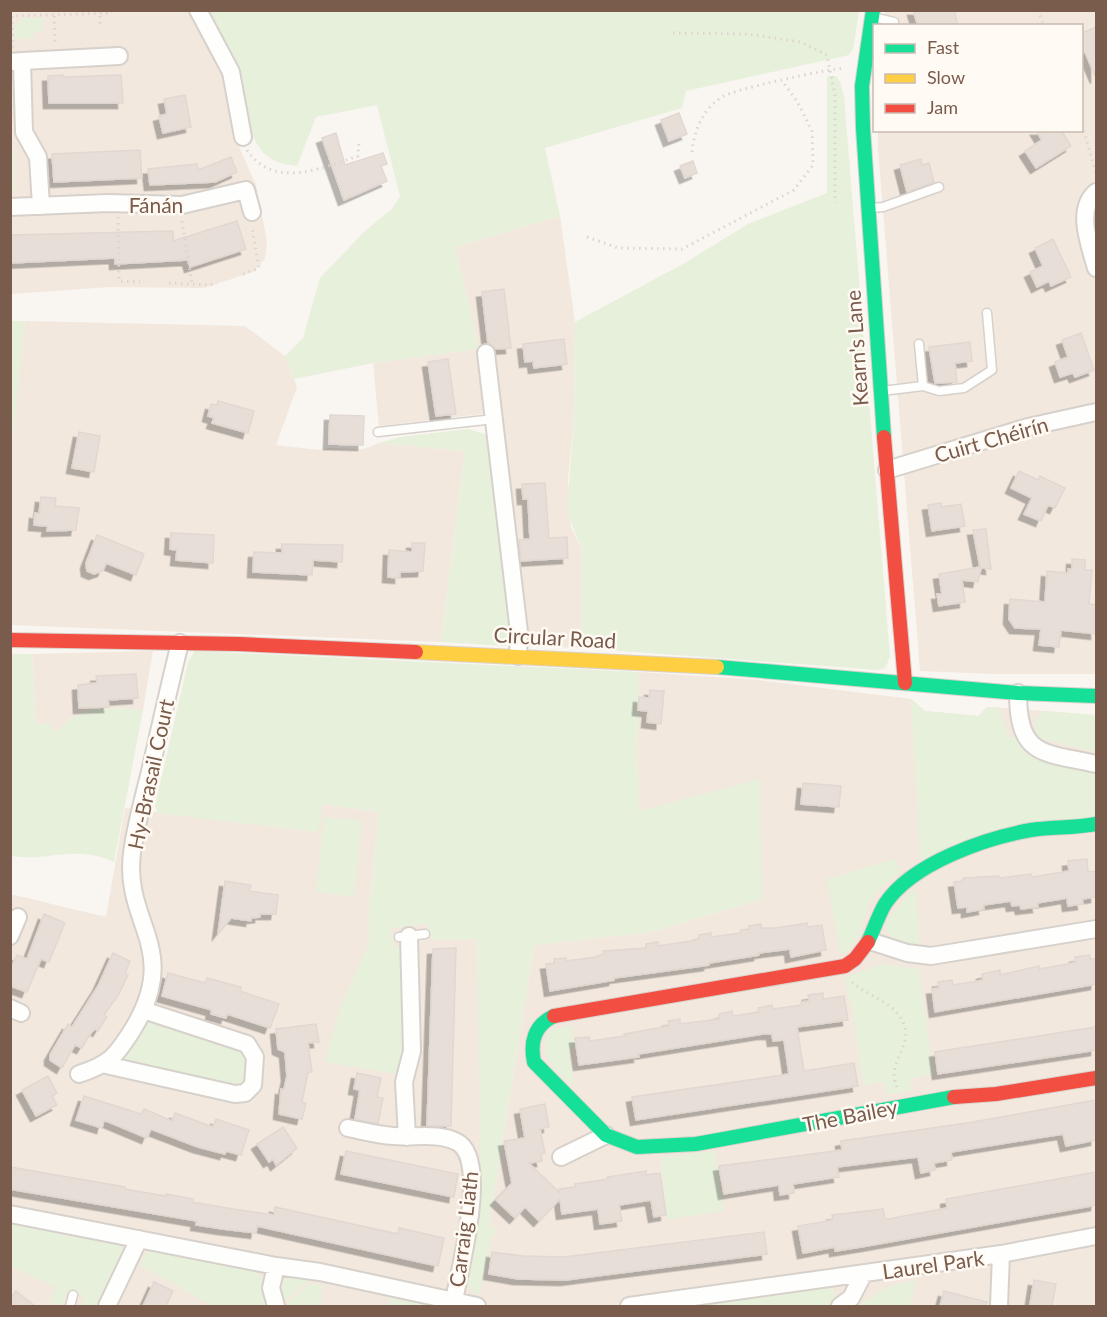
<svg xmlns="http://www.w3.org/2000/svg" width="1107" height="1317" font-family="Lato,sans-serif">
<defs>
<filter id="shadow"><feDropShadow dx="-5.5" dy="5.5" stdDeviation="0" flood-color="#0004"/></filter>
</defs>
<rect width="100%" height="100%" fill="#f9f5f0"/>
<path fill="#f2e8de" d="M10 11H192L211 53 222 67 237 142 256 185 267 241 265 259 253 272 204 288 110 287 11 294Z
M885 11H1096V674H994L920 671 878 148V131L1082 130V26L883 25Z
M560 216 575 322 574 417 568 480 571 527 581 547V648L527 646 524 642 499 412 379 426 373 363 479 349 455 247Z
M25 321 245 326 285 356 297 387 276 445 319 450 328 448 364 449 379 443 465 451 441 642 11 625 10 449Z
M153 651 143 710 117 708 71 718 59 731 36 726 32 654Z
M639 672 759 680 911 699 925 711 978 716 987 707H994L1096 715V1306H11L10 894 106 917 125 808 317 832 323 804 379 812 369 912 370 944 394 948 391 928 427 923 434 940 477 939 481 1086V1199L478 1224 489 1226 534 945 652 932 762 899 639 812 637 756Z"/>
<path fill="#e7f0db" d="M209 11H859L853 49 849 55 686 91 682 108 545 148 560 216 455 247 479 349 373 363 294 379 285 356 303 338 320 278 365 231 392 209 400 196 377 105 316 117 297 166C237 162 253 102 238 64 230 45 216 30 209 11Z
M23 18H43V28L40 32H34V38L15 39 14 28Z
M827 76H836L840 82 844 97 890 657 885 668 879 670 581 648V547L567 512 574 417 575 322 683 264 748 224 827 193Z
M11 148H13L15 192H11Z
M11 321H25L11 449 10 321Z
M468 429 485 434 489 441 512 637 505 646 441 642 465 451 379 443 400 437Z
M195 651 639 672 637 756 639 811 760 779 762 899 652 932 534 945 489 1226 498 1229 492 1238 479 1295 472 1292 470 1285 466 1284 481 1199 477 939 433 940 426 923 391 928 394 947H403V1053L397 1074 325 1062 341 1005 369 944V912L379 812 323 804 318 832 158 813 155 806 188 662Z
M10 654H32L36 725 49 723 53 730 59 731C63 727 68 721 72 718 92 705 122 708 143 710L114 862C75 844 49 862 11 856Z
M911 699 925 711 978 716 987 707 999 708 1009 738 1015 736 1026 754 1096 772V815L920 860Z
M1042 711 1096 715V752L1043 739 1037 734 1035 721Z
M324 817 362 821 354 897 316 892Z
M895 859 900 873C890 880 880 888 872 899 861 916 863 948 840 954L827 879Z
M912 889 916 893 920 944 910 946 893 940 884 924Z
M882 964 919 969 933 1074 910 1079 912 1090 887 1095 884 1082 863 1085 853 1014 844 978Z
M151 1020 242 1048 247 1054 248 1079 237 1087 127 1063 125 1053 144 1023Z
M572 1025 575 1048 569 1049 574 1086C554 1067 539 1061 548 1031Z
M715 1151 724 1211 668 1219 660 1157Z
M11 1220 120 1243 126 1252 100 1306H83V1295L68 1291 63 1306 49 1302 56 1287 11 1267Z
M148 1249 255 1270 262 1280 266 1306H213L140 1265Z
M295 1276 309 1280 282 1303 281 1284 287 1278Z
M916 1280 910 1306H857L892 1285Z
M311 1283 322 1285 321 1303H316L314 1306H291L287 1303Z
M827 1287 834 1290 835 1297 826 1306H667Z
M389 1295 446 1306H388Z"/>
<path fill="#e6ded7" stroke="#e2d8d2" stroke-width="1.5" filter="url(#shadow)" d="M913 10H954L958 26H918Z
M1096 27V78L1085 52 1082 53V33Z
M63 75V77L121 75 123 103H49L48 76Z
M185 95 191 127 163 133 159 116 167 114 164 99Z
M679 113 687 134 669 141 661 120Z
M1036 130H1061L1071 146 1036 168 1025 151 1042 140Z
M336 133 345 165 383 153 387 164 381 166 387 181 344 200 322 138Z
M140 150 142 178 54 182 52 154Z
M231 157 237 172 215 182 150 185 148 169 197 164 198 170Z
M921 159 922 165 929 163 934 182 907 192 900 165Z
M693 161 697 173 685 178 680 166Z
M237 221 246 249 190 267 188 260 115 264V258L10 263V235L173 231V241Z
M1053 239 1071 277 1051 286 1049 281 1037 287 1030 272 1043 266 1035 248Z
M504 289 511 348 496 349 488 343 482 292Z
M1081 333 1094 370 1075 377 1073 373 1060 377 1055 362 1068 357 1062 340Z
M564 339 567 364 534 368 533 361 525 362 523 344Z
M970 342 972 361 955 363 957 382 935 383 929 347Z
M448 359 456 414 436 416 428 362Z
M218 401 254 411 248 433 212 423 214 418 208 416 211 404 217 405Z
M330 415 364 416 363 445 329 444Z
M79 432 100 436 94 472 72 468Z
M1019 471 1038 480 1040 476 1065 488 1055 508 1048 505 1041 521 1024 514 1032 498 1011 488Z
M545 483 549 538 567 537 568 558 521 561 519 540 530 539 528 499H523L522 484Z
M41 497 56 498 55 506 79 508 76 530 47 531 48 526 34 525 35 513 39 514Z
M941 503 942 507 961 504 965 526 932 531 928 505Z
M986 529 991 569 981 568 978 582 962 580 965 602 939 606 937 594H942L939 574 980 567 973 530Z
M171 533 214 535 213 563 176 560 177 550 170 549Z
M97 535 144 554 136 575 106 563 103 571 94 574 87 571 86 563Z
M412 543H425L423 571 400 572V578L388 577 389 550 412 552Z
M282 544 343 545 342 562 313 560 312 575 253 572 254 552 282 553Z
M1072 559 1085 560V570H1092L1089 604 1096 605V634L1061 630 1059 647 1039 645 1041 629 1015 628 1009 619 1010 599 1045 602 1047 571 1068 573V569H1072Z
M136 674 138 698 108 700 109 707 79 708 78 685 97 683 96 676Z
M650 690 664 691 661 724 647 722 648 711 638 710 639 697 649 698Z
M803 783 841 786 839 807 801 804Z
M1087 859 1088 872 1096 871V897L1082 899 1083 904 1068 906 1067 898 1037 903 1038 907 1021 909 1020 905 1012 906 1011 901 983 905 984 909 967 912V907L958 908 954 882 963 881V878L999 876 1000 878 1031 874 1032 877 1069 871 1068 861Z
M225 881 251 885 249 891 278 895 276 914H260V917L251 918V921L231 918 218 934Z
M44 914 65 923 49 962 41 959 27 992 10 986V970L17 955 27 959Z
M807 923 808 927 822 925 826 950 791 957 790 949 759 953V955L709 963V965L614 978V980L550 991 546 964 554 963V959L566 958V961L596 957 604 954 603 951 646 948V944L658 942V946L691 941 699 939V935L711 933V937L741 933V930L749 929V926L761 924V928H776Z
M456 948 451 1126H427L433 949Z
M113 953 130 961 125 973 128 975 119 994 104 1015 107 1017 98 1031 95 1029 91 1033 82 1048 75 1045 62 1068 50 1060V1055L68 1024 72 1027 98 986Z
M1090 955V959H1096V984L935 1012 932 989 939 988 938 982 952 980 953 985 983 980 982 974 1000 970V975L1039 966V969L1068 964 1076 962 1075 957Z
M168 973 205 983 207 978 241 987 240 991 279 1004 270 1028 227 1014 226 1018 211 1014 212 1010 162 996Z
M823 993V999L844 996 848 1020 797 1027 804 1071 854 1063 858 1086 636 1120 632 1097 789 1074 784 1040 773 1041 772 1034H763L638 1054 639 1057 579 1065 575 1038 589 1037 590 1041 625 1036 624 1034 669 1026 668 1021 680 1019V1024L719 1019V1014L732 1011 733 1016 759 1012 758 1008 772 1005 773 1009 802 1005 801 1002 809 1001 808 995Z
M316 1024 319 1042 308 1043 312 1072H308L302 1102 306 1103 302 1119 279 1114 281 1089 284 1090 287 1076 285 1052 278 1049 276 1029Z
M1096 1027V1050L938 1074 935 1052Z
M357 1073 381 1078 377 1097 383 1098 378 1124 355 1119 360 1090 354 1089Z
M48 1076 57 1093 52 1096 57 1105 36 1116 22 1090Z
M84 1096 141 1114 144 1109 172 1121 175 1113 213 1127 216 1119 249 1130 241 1155 226 1151 225 1154 198 1147 151 1129 147 1138 104 1120 102 1128 76 1120Z
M1096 1100V1140L1066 1146 1063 1134 951 1152 952 1160 934 1163 935 1170 921 1173 918 1157 877 1162 837 1167 839 1177 793 1184 794 1193 780 1195 779 1185 724 1194 719 1166 842 1150 841 1141 967 1123Z
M545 1104 549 1127 540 1129 545 1153 541 1154 542 1161 529 1163 559 1192V1189L575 1187V1184L608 1179 607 1177 646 1171V1175L660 1173 666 1215 654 1217 651 1200 619 1205 622 1221 600 1224 598 1209 562 1214 560 1199 539 1221 525 1207 515 1218 496 1200 512 1183 504 1141 525 1138 520 1109Z
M283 1127 297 1148 276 1165 273 1159 269 1162 257 1144Z
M346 1151 458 1174 454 1197 341 1174Z
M10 1167 125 1187V1189L166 1196V1194L193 1199 192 1202 233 1209 274 1215 275 1207 398 1234 399 1228 444 1238 438 1266 257 1226 256 1233 223 1229 196 1225 197 1221 10 1189Z
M1096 1172V1205L867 1246 835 1251V1247L803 1253 798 1226 833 1220 832 1215 883 1209 885 1219H888L947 1208 946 1199Z
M764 1232 767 1254 566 1280 518 1279 489 1274 492 1252 523 1256 564 1257Z
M1034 1280 1056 1284 1052 1306 1030 1305Z
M154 1282 173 1291 166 1306H143Z
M16 1291 35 1306H10V1299Z
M944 1291 987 1302 986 1306H940Z"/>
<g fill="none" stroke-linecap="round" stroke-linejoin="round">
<defs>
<path id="lane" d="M873 17 894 22
M871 208 883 207 939 187
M919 344 923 386
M882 391 923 386 939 391 964 388 992 370 987 313
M378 432 494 419
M399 937 425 934
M70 1306 73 1295"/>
<path id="street" d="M198 10 231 72 243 137
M22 61 119 56
M10 62 22 61 24 132 38 157 41 206
M1096 192C1075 210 1090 246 1096 268
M10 207 108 203 182 205 246 190 252 212
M486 353 519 632 518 656
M887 470 1028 427 1096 412
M1018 693C1018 758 1044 752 1096 764
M10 936 18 917
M870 941 907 953 931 956 1096 929
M10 1008 21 1013
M106 1065 235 1094 245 1093 253 1085 255 1057 247 1044 143 1010
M79 1074C110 1064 116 1056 133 1029 182 948 123 924 132 853 136 823 145 793 152 763 161 723 170 683 180 643
M348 1128C363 1131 378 1135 393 1136 413 1138 439 1132 457 1142 490 1159 459 1271 454 1301
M407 1137 404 1082 412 1051 409 936
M561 1157 606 1135
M10 1214 276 1266 320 1272 477 1306
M276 1266 271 1288 276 1306
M107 1306 139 1239
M629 1306 1001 1254 1096 1236
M840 1306 851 1298 864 1273
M999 1306 1001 1254"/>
<path id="fast" d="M873 10 862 86 863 128 884 437
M717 667 1018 693 1096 696
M868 942C874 929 878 916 885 904 912 863 986 838 1031 830 1053 827 1075 828 1096 824
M554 1016C534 1025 530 1043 534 1062L606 1135 637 1147 696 1144 954 1097"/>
<path id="slow" d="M416 652 717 667"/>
<path id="jam" d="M884 437 905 683
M10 640 239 644 416 652
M554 1016 845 966 855 959 868 942
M954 1097 996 1094 1096 1078"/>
</defs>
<use href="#lane" stroke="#d7d1cb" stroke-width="11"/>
<use href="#street" stroke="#d7d1cb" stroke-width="20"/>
<use href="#fast" stroke="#d9d2cb" stroke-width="16"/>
<use href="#slow" stroke="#d9d2cb" stroke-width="16"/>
<use href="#jam" stroke="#d9d2cb" stroke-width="16"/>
<path stroke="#dcd5d0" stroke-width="3" stroke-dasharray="1.5 4.5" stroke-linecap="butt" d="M12 10 13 48
M54 10 55 43
M100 10V24
M1038 10 1044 26
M10 16 112 13
M673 33 748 34 801 42 827 55 835 95V203
M1082 125 1096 173
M247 150C274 190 321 168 358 156L359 141
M692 152C694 130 703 109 722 97 734 89 828 69 845 68
M118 217 119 281 140 282
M182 221 192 284
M587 237 618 248 682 249 794 190 813 165 812 131 797 101 782 81
M243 274 259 268 252 228
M169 283 209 285 217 283
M852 982C865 994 884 999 896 1012 923 1042 884 1058 897 1087"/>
<use href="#lane" stroke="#fefefd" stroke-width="8"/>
<use href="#street" stroke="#fefefd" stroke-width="16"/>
<use href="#fast" stroke="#16e098" stroke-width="14"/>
<use href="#slow" stroke="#ffcf43" stroke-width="14"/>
<use href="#jam" stroke="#f24e42" stroke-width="14"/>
</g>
<g text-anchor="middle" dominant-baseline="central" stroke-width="5" stroke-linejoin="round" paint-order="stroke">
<g font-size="21" fill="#7a5c4d" stroke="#fffaf3">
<text x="156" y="204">Fánán</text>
<text transform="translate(856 348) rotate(-94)">Kearn's Lane</text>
<text transform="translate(991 439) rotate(-16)">Cuirt Chéirín</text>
<text transform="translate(555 637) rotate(3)">Circular Road</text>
<text transform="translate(150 774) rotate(-78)">Hy-Brasail Court</text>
<text transform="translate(850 1115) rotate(-11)">The Bailey</text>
<text transform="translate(463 1229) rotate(-83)">Carraig Liath</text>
<text transform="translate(933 1264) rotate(-8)">Laurel Park</text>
</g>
</g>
<rect width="1107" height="1317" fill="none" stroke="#7a5c4d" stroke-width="24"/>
<rect x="873" y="24" width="210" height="108" fill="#fffaf3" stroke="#cabbb1" stroke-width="1.5"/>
<rect x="885" y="44" width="30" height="9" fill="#16e098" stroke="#cabbb1" stroke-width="1.5"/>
<text x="927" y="54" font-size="18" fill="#7a5c4d">Fast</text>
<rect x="885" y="74" width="30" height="9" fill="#ffcf43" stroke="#cabbb1" stroke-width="1.5"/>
<text x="927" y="84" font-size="18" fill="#7a5c4d">Slow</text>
<rect x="885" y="104" width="30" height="9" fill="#f24e42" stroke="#cabbb1" stroke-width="1.5"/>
<text x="927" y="114" font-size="18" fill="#7a5c4d">Jam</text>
</svg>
